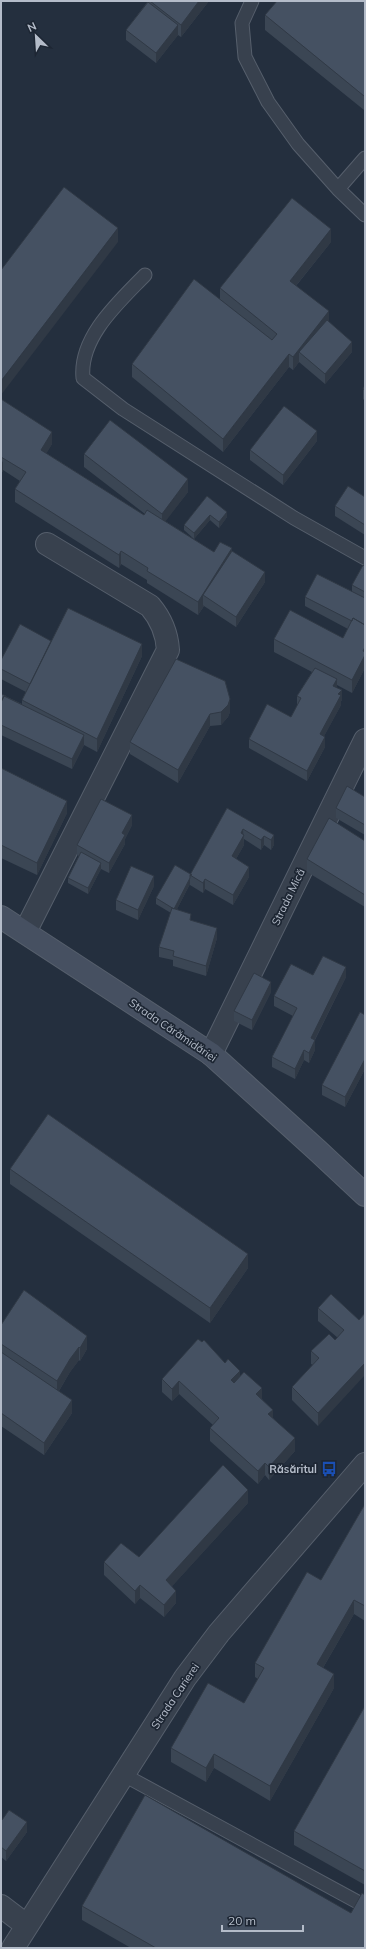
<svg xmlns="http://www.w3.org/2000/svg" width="366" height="1949" font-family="Mulish,sans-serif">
<rect width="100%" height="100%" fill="#242f3e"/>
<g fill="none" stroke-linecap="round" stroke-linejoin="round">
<defs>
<path id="lane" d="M252 1 242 23 245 57 268 102 298 144 338 189 365 215
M338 189 365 158
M145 275C119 302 79 337 83 378L123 409 294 518 365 558
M124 1775 365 1906"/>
<path id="street" d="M25 932 168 650C167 633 161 619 150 606L47 544
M211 1054 365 740
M1 1906 26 1925
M13 1948 185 1678 219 1633 365 1464"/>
<path id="secondary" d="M1 917 211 1054 318 1151 365 1195"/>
</defs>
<use href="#lane" stroke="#565f6c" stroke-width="15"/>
<use href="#street" stroke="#565f6c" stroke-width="24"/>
<use href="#secondary" stroke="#565f6c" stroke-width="24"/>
<use href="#lane" stroke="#38414e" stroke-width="13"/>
<use href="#street" stroke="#38414e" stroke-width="22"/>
<use href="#secondary" stroke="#465061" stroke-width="22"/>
</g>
<path fill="#3b4654" d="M148 1H209L181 37 178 35 156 63 126 40V30Z
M365 1 364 110 265 30V15Z
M331 242 296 286 329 322 352 352 325 384 299 362 293 370 289 367 223 452 132 377V364L220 299V288Z
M365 385V401L363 399V389Z
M1 399 52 444 46 453 144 515 145 514 84 467V454L188 492 165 521 214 552 232 551 265 582 236 627 204 606 198 615 147 583V580L121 564 119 568 15 502V489L20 481 3 470 1 474Z
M317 441 283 485 250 460V450Z
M207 496 227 517 219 528 210 520 194 539 184 530V525Z
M365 497V535L335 516V506Z
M365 566V668L352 693 337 685V688L342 700 341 701V705L324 736 325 747 307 781 249 748V739L291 717 297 706V696L312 672 274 652V639L343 638 348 629 305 606V597L352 592V585Z
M51 641 142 656 97 752 84 745 72 769 1 735V694L22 704V700L26 692 1 679V660Z
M176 659 230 712 228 717 221 725 210 726 178 783 130 754V742Z
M1 768 67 813 37 875 1 858Z
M365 797V835L336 818V808Z
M227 808 274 835V845L271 850 264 845 261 850 244 839V845L236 859 249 877 233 905 205 889 203 893 190 885V884L177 909 191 920 217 938 206 976 173 966V960L159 957V947L171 913 156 904V898L190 875Z
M132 825 125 839V844L109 873 101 869 88 894 68 883V878L79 856 77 855V845Z
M365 841V907L307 872V859Z
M154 886 138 920 116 910V900Z
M313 975 346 977 315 1040V1050L309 1063 304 1060 295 1079 272 1067V1057L293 1016 274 1006V996Z
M271 992 252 1030 234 1021V1011Z
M365 1015V1069L345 1107 322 1095V1085Z
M10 1169 248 1268 210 1323 10 1184Z
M318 1308 359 1320 318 1426 292 1400V1387L313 1365 311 1364V1351L335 1340 338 1338 318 1321Z
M1 1325 87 1349 80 1361 79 1360 70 1372 59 1391 72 1413 44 1455 1 1426Z
M225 1363 262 1399 273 1418 295 1451 269 1480 265 1475 258 1484 210 1441V1428L213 1425 179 1394 172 1401 162 1392V1379Z
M248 1503 172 1586 176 1603 164 1617 140 1598 135 1604 104 1575V1562L139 1557Z
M365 1504V1621L354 1614 323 1668 334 1688 270 1801 214 1768 206 1782 171 1762V1748L244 1703 258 1679 255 1677V1663L321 1580Z
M365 1706V1885L294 1845V1831Z
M1 1820 27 1832 6 1861 1 1857Z
M82 1906 365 1948H131L82 1920Z"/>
<path fill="#303945" d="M199 1H209L181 37V25Z
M178 25V35L156 63V53Z
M365 95V109L364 110V96Z
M118 228V242L1 395V381Z
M331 229V242L290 293V281Z
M329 311V324L299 352V362L293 370V357Z
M352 342V352L325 384V374Z
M289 354V367L223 452V439Z
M317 431V441L283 485V475Z
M52 432V444L41 463V450Z
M3 461V471L1 474V464Z
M188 479V492L162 526V514Z
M227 512V517L219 528V522Z
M210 515V520L194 539V533Z
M232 548V560L203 595V605L204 606 198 615V602Z
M121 551V564L119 568V555Z
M265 572V582L236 627V617Z
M142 644V656L97 752V739Z
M365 647V668L352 693V680L363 651Z
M337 679V689L333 686Z
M342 690V700L341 701V705L320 744V734L338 694Z
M230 699V712L228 717 221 725V712Z
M210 714V726L178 783V770Z
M84 735V745L72 769V759Z
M325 737V747L307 781V771Z
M67 801V813L37 875V863Z
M132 815V825L125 839V844L109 873V863L122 833Z
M243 829 244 845 232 866V856L241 833Z
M274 835V845L271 850V840Z
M264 836V845L261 850V840Z
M101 863V869L88 894V888Z
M249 867V877L233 905V895Z
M154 876V886L138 920V910Z
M190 878V884L174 915V909Z
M205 879V889L203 893V883Z
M217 928V938L206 976V966Z
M346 967V977L311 1047V1038Z
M271 982V992L252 1030V1020Z
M315 1040V1050L309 1063V1053Z
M304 1050V1060L295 1079V1069Z
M365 1059V1069L345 1107V1097Z
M248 1254V1268L210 1323V1308Z
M2 1281V1296L1 1297V1283Z
M87 1336V1349L80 1361V1348Z
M79 1347V1360L70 1372 57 1394V1381L70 1359Z
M365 1363V1375L318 1426V1413Z
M240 1371V1383L231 1392V1380Z
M179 1381V1394L172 1401V1389Z
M262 1388V1401L256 1394Z
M72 1400V1413L44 1455V1443Z
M273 1410V1422L268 1414Z
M295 1438V1451L269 1480V1467Z
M265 1463V1475L258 1484V1471Z
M248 1490V1503L166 1593V1580Z
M140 1585V1598L135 1604V1591Z
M176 1591V1603L164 1617V1605Z
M354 1600V1614L317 1678V1664Z
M334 1674V1688L270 1801V1786Z
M214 1754V1768L206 1782V1768Z
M27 1822V1832L6 1861V1851Z"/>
<path fill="#455162" stroke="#303945" d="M150 1H199L181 25Z
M277 1H365V95L364 96 265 15Z
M148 2 178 25 156 53 126 30Z
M64 187 118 228 1 381V270Z
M292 198 331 229 290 281 329 311 293 357 289 354 223 439 132 364 194 279 272 340 277 334 220 288Z
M327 320 352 342 325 374 299 352Z
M365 385V391L363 389Z
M1 399 52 432 41 450 144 515 147 510 214 552 220 542 232 548 198 602 147 571 148 568 121 551 119 555 15 489 26 472 1 457Z
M284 406 317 431 283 475 250 450Z
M110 420 188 479 162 514 84 454Z
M348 486 365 497V525L335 506Z
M207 496 227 512 219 522 210 515 194 533 184 525Z
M232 551 265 572 236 617 203 595Z
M363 565 365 566V592L352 585Z
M317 574 365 598V625L353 618 352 621 305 597Z
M68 608 142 644 97 739 22 700Z
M290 610 343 638 353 618 365 625V647L363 651 365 652V655L352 680 274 639Z
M20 624 51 641 30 684 1 669V660Z
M176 659 225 681 230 699 228 705 221 712 210 714 178 770 130 742Z
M315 668 337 679 333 686 342 690 338 694 341 695 320 734 325 737 307 771 249 739 267 704 291 717 301 698 297 696Z
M1 694 6 696H4L1 702Z
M4 696 84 735 72 759 1 725V702Z
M1 768 67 801 37 863 1 845Z
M347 786 365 797V825L336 808Z
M101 799 132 815 122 833 125 835 109 863 77 845Z
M227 808 274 835 271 840 264 836 261 840 243 829 241 833 244 835 232 856 249 867 233 895 205 879 203 883 190 875Z
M329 818 365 841V895L307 859Z
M81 852 101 863 88 888 68 878Z
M175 865 192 875H190V878L174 909 156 898Z
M131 866 154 876 138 910 116 900Z
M172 908 191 914 190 920 217 928 206 966 173 956 174 951 159 947Z
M323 956 346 967 311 1038 315 1040 309 1053 304 1050 295 1069 272 1057 297 1008 274 996 291 964 313 975Z
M254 973 271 982 252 1020 234 1011Z
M360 1012 365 1015V1059L345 1097 322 1085Z
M48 1114 248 1254 210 1308 10 1169Z
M24 1290 87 1336 80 1348 79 1347 70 1359 57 1381 1 1344V1325Z
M331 1294 359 1320 365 1313V1363L318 1413 292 1387 319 1358 311 1351 329 1334 335 1340 344 1330 318 1308Z
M198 1339 202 1342 204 1340 225 1363 228 1359 240 1371 231 1380 234 1383 244 1372 262 1388 256 1394 273 1410 268 1414 295 1438 269 1467 265 1463 258 1471 210 1428 219 1418 179 1381 172 1389 162 1379Z
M1 1352 72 1400 44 1443 1 1413Z
M223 1465 248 1490 166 1580 176 1591 164 1605 140 1585 135 1591 104 1562 121 1543 139 1557Z
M365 1504V1606L354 1600 317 1664 334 1674 270 1786 214 1754 206 1768 171 1748 208 1683 244 1703 264 1668 255 1663 307 1572 321 1580Z
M365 1706V1871L294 1831Z
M145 1795 351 1913 362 1893 365 1895V1948H156L82 1906Z
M9 1810 27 1822 6 1851 1 1847V1820H2Z"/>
<defs>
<symbol id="bus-bare" viewBox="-9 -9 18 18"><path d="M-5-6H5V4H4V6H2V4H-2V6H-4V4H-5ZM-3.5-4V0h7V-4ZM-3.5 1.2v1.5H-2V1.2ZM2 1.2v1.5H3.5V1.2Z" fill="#1a4fb4" stroke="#1d2633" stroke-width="2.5" paint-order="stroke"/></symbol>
</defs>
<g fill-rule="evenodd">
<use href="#bus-bare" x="318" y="1458" width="22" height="22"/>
</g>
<g text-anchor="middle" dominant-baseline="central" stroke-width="3.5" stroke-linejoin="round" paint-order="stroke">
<g font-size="11" fill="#b4bcc9" stroke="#1d2633">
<text transform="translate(288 897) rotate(-64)">Strada Mică</text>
<text transform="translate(173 1030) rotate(34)">Strada Cărămidăriei</text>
<text transform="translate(175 1696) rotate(-56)">Strada Carierei</text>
</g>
<g font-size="11" font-weight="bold" fill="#b4bcc9" stroke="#1d2633" text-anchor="end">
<text x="317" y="1469">Răsăritul</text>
</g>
</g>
<rect width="366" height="1949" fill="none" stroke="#b4bcc9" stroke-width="4"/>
<g transform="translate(36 36) rotate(335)" stroke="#1d2633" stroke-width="3" paint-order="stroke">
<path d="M0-3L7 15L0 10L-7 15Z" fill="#b4bcc9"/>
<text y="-6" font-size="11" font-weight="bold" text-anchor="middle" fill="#b4bcc9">N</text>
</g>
<path d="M222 1925v6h81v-6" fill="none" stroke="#b4bcc9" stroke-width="2"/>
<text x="228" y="1925" font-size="12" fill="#b4bcc9" stroke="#1d2633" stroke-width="3" paint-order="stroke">20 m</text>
</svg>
